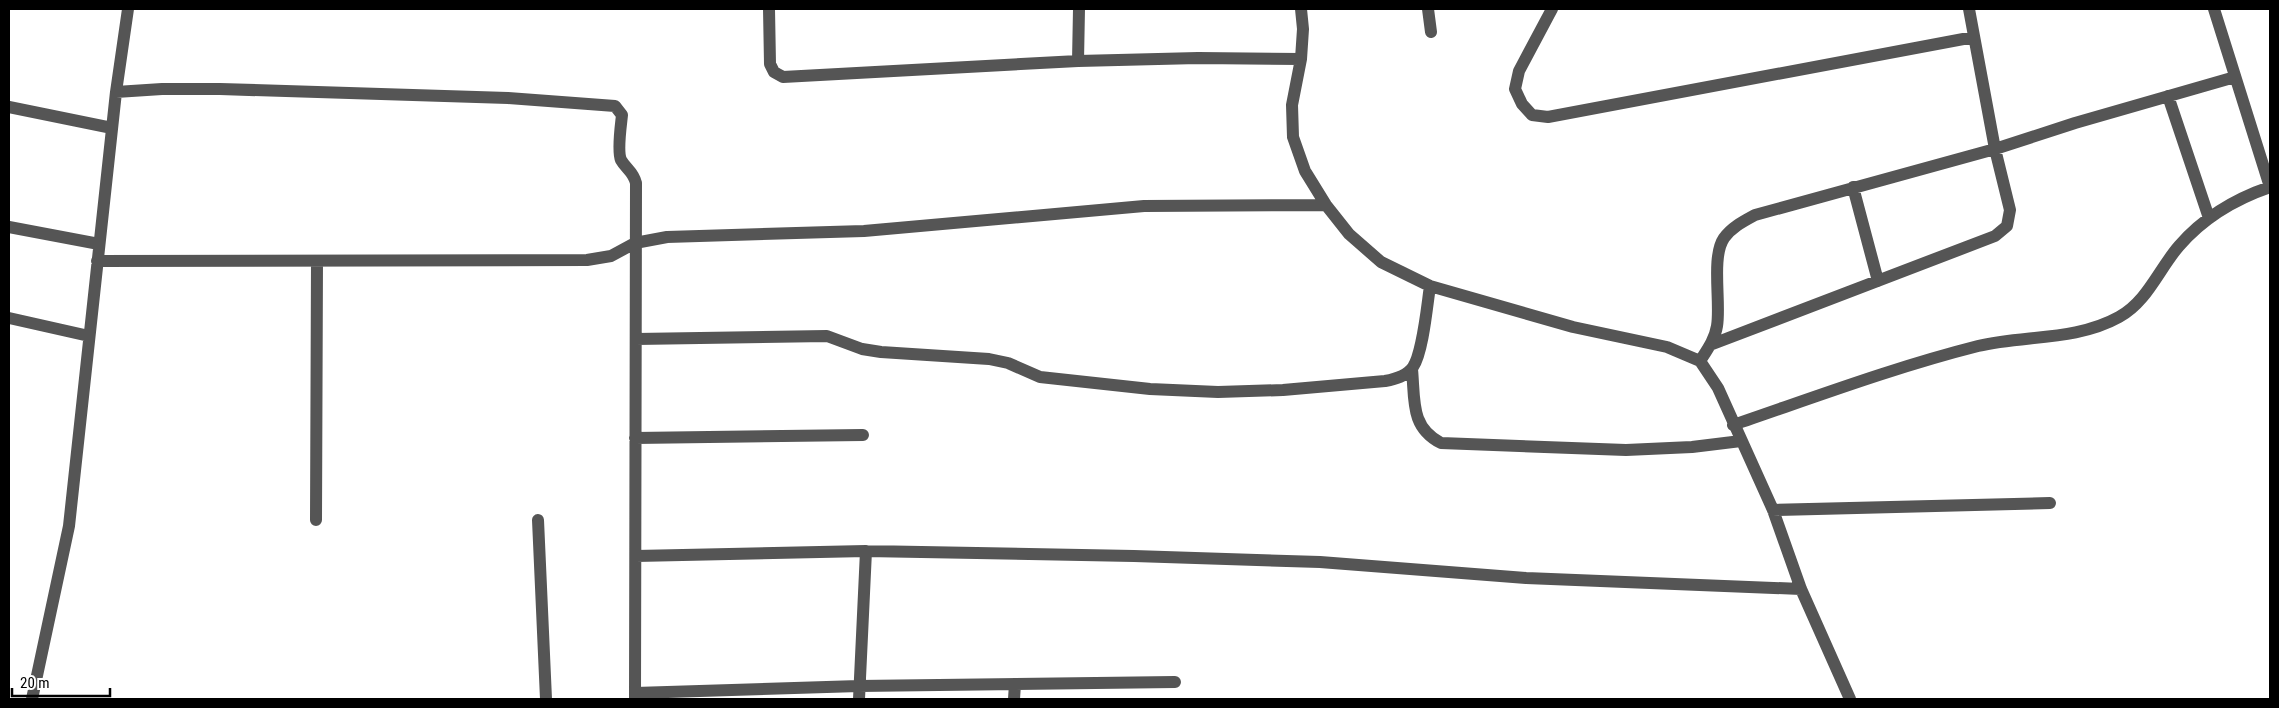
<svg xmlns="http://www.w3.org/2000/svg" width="2279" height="708" font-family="'Roboto Condensed',sans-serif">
<rect width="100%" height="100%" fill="#fff"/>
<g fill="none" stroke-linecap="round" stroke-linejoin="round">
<path stroke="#555" stroke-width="12" d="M769 9 770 64 774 72 783 77 1078 61 1198 58 1301 59
M1301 9 1303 29 1301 59 1292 105 1293 137 1305 171 1326 205 1349 234 1381 262 1430 286 1573 327 1667 347 1700 361 1718 388 1773 510 1801 589 1850 699
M1428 9 1431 32
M1552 9 1519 71 1515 89 1522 104 1532 115 1548 117 1974 37
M2214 9 2270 187
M1078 61 1079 9
M116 92 162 89H220L508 98 615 106 622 115C621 125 617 151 621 160 626 169 633 171 636 183L635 699
M2168 96 2209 218
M9 107 112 128
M1853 187 1878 281
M9 227 99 244
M97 261 587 260 611 256 635 243 667 237 864 231 1144 206 1326 205
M9 318 89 336
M636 339 827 336 862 349 881 352 989 359 1008 363 1040 377 1150 389 1218 392 1283 390 1385 381C1395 379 1407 376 1413 367 1423 352 1427 306 1430 286
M1710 345 1995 236 2007 226 2010 210 1995 149 1969 9
M1700 361C1707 350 1715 339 1717 326 1721 303 1711 257 1724 238 1732 227 1744 221 1755 215L1995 149 2075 123 2235 77
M1412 369C1415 400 1410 427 1441 443L1626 450 1692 447 1741 441
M1733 425C1815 397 1895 367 1978 346 2024 335 2076 341 2119 317 2147 302 2159 269 2179 246 2204 217 2235 199 2270 187
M635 438 863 435
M1773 510 2050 503
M316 520 317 261
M538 520 546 699
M636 556 866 551 1134 556 1320 562 1526 578 1801 589
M635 693 859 686 1175 682
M32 699 69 526 116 92 128 9
M859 699 866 551
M1014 699 1015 684"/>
</g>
<rect width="2279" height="708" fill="none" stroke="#000000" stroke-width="20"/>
<path d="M12 688v8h98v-8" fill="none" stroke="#000000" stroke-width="2.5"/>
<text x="20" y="688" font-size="15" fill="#000000" stroke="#ffffff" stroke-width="4" paint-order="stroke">20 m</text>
</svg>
